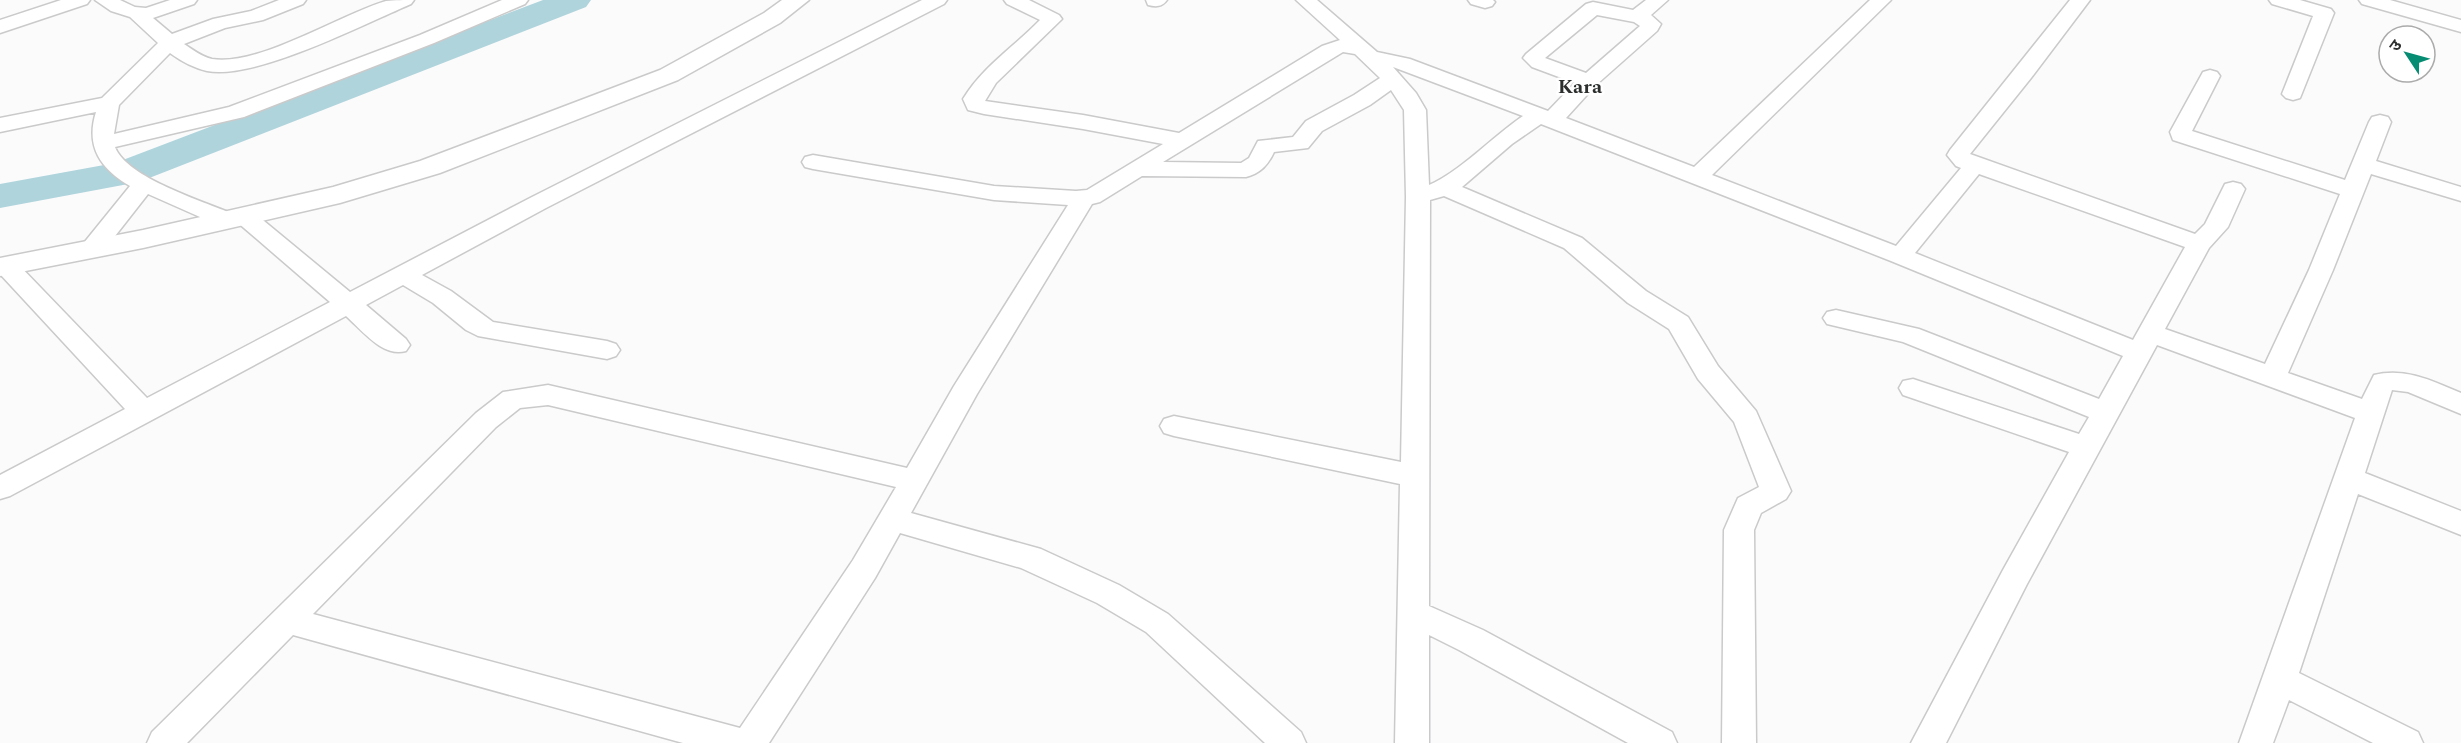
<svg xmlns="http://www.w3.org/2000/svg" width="2461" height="743" font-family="Spectral,'Noto Sans Devanagari',serif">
<rect width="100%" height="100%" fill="#fbfbfc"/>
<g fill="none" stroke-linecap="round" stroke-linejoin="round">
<path fill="#afd4dc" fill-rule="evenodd" d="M543 0H591L586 7 139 182 0 208V184L115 163Z"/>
<defs>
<path id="minor" d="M61 0H90L87 4 0 33V20Z
M95 0H120L135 7 146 8 170 0H197L194 4 153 18 172 34 213 19 251 11 279 0H306L303 4 263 20 225 28 184 44C192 49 202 57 212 59 258 67 341 14 386 1 394 0 405 0 414 0L411 4C364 24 256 80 207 71 194 68 181 61 170 53L119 105 114 134 229 107 420 35 502 0H528L525 4 434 43 244 117 115 147C127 178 203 201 233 214L236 211 244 209 252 211 350 292 530 198 922 0H947L944 4 546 208 422 275 451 291 493 322 607 341 616 344 620 350 616 356 607 359 478 336 466 330 433 303 403 285 366 305 406 339 410 345 406 351C383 358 362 330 346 316L10 496 0 499V475L125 409 0 274V260L6 258 15 261 147 398 330 302 237 222 234 225 226 227 218 225 148 194 101 254 92 257 83 254 80 249 83 244 130 186C101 169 85 147 96 112L0 132V118L102 98 158 43 130 17 111 11Z
M1004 0H1029L1059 15 1062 19 996 83 985 101 1083 115 1179 133 1322 46 1340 40 1296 0H1317L1377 52 1410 59 1548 111 1575 83 1532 67 1523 58 1526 54 1586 4 1593 2 1633 10 1646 0H1668L1651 15 1661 24 1657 31 1596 85 1566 118 1694 167 1870 0H1891L1712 175 1896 246 1961 168 1956 166 1947 155 1950 150 2070 0H2090L2031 78 1970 154 2195 234 2205 224 2225 184 2233 182 2241 184 2245 189 2228 227 2209 248 2165 329 2265 364 2309 270 2340 194 2173 140 2170 132 2203 72 2210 70 2217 72 2220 76 2192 131 2345 180 2369 122 2372 117 2380 115 2388 117 2391 122 2376 161 2461 187V201L2371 174 2333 270 2288 373 2362 399 2374 375C2405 367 2433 381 2461 393V414L2408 392 2392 390 2365 473 2461 511V535L2358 494 2299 673 2418 732 2423 743H2373L2289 700 2273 743H2239L2355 418 2157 345 2027 584 1946 743H1911L2003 570 2069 452 1903 395 1899 388 1903 381 1913 379 2079 434 2089 417 1903 342 1827 324 1823 318 1827 312 1836 310 1919 329 2099 399 2123 356 1891 261 1541 124 1512 144 1462 187 1582 238 1646 291 1688 317 1718 366 1756 411 1791 491 1786 499 1761 513 1754 530 1756 743H1722L1724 530 1738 498 1759 487 1734 422 1698 379 1669 329 1628 303 1564 248 1444 196 1430 200 1429 606 1483 630 1672 732 1677 743H1628L1459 650 1429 635V743H1395L1400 484 1174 436 1164 433 1160 426 1164 419 1174 416 1401 462 1406 197 1404 110 1391 90 1370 105 1322 131 1308 148 1274 152C1268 165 1261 173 1246 177L1142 176 1100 202 1092 204 977 394 911 513 1041 549 1119 585 1168 614 1301 732 1306 743H1265L1146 632 1097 603 1021 568 900 533 875 578 769 743H683L293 635 187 743H147L152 732 476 413 503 392 548 385 907 468 954 386 1068 205 994 200 813 169 805 167 802 162 805 157 813 155 994 186 1076 191 1087 190 1163 144 1083 129 984 114 968 110 963 99C983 66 1014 47 1040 20L1007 4ZM1597 15 1634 22 1640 26 1586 73 1545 58ZM1343 52 1355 54 1380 78 1354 95 1306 121 1293 137 1258 141 1249 158 1241 163 1163 162ZM1393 67 1523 116C1492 137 1461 171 1429 185L1426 110 1416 93ZM1979 174 2185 247 2133 340 1915 253ZM548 405 896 487 853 560 740 728 313 614 496 427 520 408Z
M1146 0H1167C1162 7 1156 7 1148 5Z
M1468 0H1493L1495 2 1492 6 1485 8 1471 4Z
M2269 0H2300L2331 9 2334 13 2300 98 2293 100 2286 98 2282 94 2313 16 2272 4Z
M2359 0H2390L2461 20V32L2362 4Z"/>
<path id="tertiary" d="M782 0H809L780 23 678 80 440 173 340 203 143 248 0 276V258L143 230 333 187 420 161 660 70 764 13Z"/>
</defs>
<use href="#minor" stroke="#cacacb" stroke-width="3"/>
<use href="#tertiary" stroke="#cacacb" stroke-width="3"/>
<use href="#minor" fill="#fff" fill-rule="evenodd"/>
<use href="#tertiary" fill="#fff" fill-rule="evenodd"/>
</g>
<g text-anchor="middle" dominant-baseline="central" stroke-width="5" stroke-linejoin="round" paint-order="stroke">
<g font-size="20" font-weight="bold" fill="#2d2e2e" stroke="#fff">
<text x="1580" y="87">Kara</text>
</g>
</g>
<g transform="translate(2407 54) rotate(306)"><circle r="28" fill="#ffffff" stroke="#ababab" stroke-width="1.5"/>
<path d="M0-4.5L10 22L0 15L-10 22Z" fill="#068c72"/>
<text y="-9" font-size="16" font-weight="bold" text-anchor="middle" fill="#2d2e2e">उ</text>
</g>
</svg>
